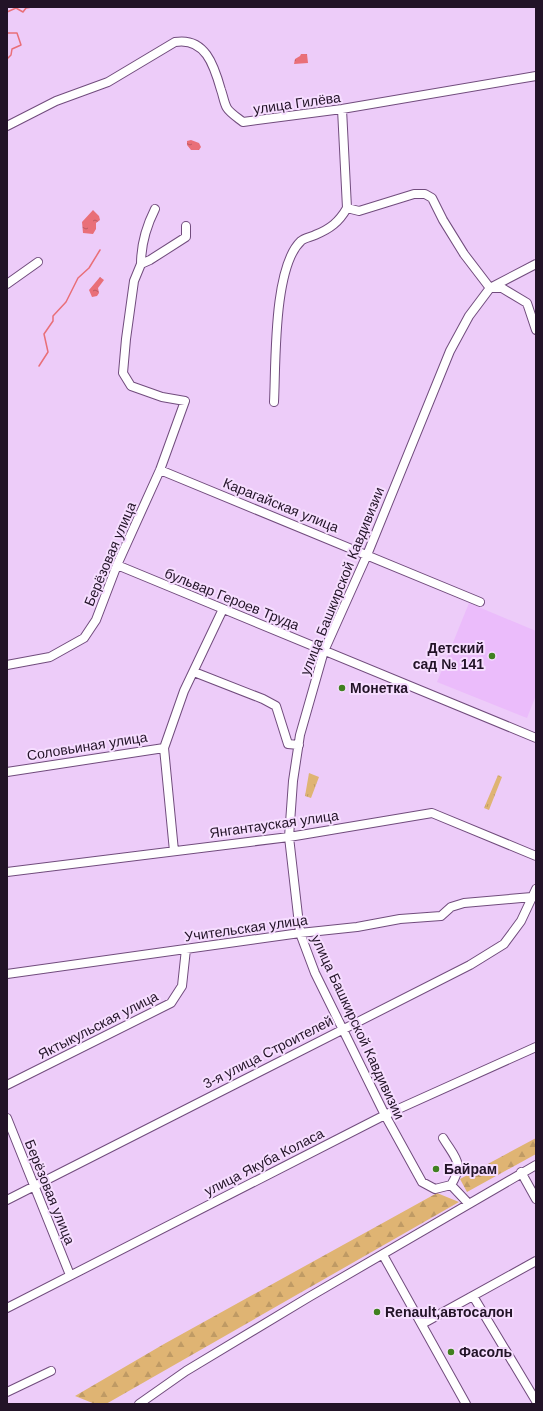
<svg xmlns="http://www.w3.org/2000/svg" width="543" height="1411" font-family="Arial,sans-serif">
<defs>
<pattern id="grass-tufts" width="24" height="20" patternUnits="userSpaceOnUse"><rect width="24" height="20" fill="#dfb473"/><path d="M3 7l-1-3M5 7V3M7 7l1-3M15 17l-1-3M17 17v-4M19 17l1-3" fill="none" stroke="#bf9a64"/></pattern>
<pattern id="forest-firs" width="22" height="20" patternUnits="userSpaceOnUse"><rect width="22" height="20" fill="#dfb473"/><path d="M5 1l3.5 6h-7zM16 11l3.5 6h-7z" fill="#bf9a64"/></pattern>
<pattern id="water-ripples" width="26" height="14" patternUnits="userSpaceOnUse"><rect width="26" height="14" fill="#e96f78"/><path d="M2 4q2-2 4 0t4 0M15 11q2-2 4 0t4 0" fill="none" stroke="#bc5a62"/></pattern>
</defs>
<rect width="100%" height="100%" fill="#edccf9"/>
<path fill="#ebbcfb" d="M469 603 536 631V695L527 718 437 682Z"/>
<path fill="url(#grass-tufts)" d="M309 773 319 777 311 798 305 796Z
M498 775 502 777 489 810 484 808Z"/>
<path fill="url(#forest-firs)" d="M536 1138V1154L467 1192 460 1179Z
M437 1193 459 1202 106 1404H95L75 1396 164 1344Z"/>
<path fill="url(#water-ripples)" d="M301 54H307L308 63 294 64 295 59 300 56Z
M191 140 199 143 201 147 199 150H191L187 145V141Z
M93 210 99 216 100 220 96 223V229L93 234 83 233 82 222Z
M100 277 104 280 98 288 99 293 97 296 92 297 89 290Z"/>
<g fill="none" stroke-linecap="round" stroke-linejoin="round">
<path stroke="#e96f78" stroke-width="1.5" d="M7 12 16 8 23 12 26 8 32 7
M7 33H17L21 45 12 49 11 55 7 59
M39 366 48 352 44 334 53 321V316L66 302 78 278 89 268 100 250"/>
<defs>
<path id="minor" d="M7 126 56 101 108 82 175 42C205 37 214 65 221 90 223 95 224 103 227 108 230 113 238 118 243 122L342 109 536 76
M347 208 359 211 414 194H425L432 198 443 220 464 254 490 288
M141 264C141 243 146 227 155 209
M7 284 38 262
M491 288H502L527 303 536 330
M274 402C276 364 273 267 301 241 304 238 311 237 315 235 330 229 339 222 347 208L342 109
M160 470 480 602
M117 565 536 738
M7 665 50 657 84 638 96 620 117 565 160 470 185 401 162 397 131 386 123 373 126 339 134 281 141 264 150 260 186 237V226
M194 672 263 699 276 706 288 744 299 745
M164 748 174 851
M7 772 164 748 184 691 223 609
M7 872 289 837 432 813 536 856
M7 974 300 933 357 927 400 919 441 916 451 907 464 903 532 897
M7 1085 171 1003 182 986 186 949
M7 1118 70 1275
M443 1138C455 1158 465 1163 451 1185
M521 1172 536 1199
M7 1200 470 965 504 944 521 921 536 889
M468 1203 451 1185 435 1189 422 1182 385 1115 315 973 300 933 289 837 293 781 300 735 324 651 367 555 450 351 469 316 490 288 536 264
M383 1255 466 1404
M473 1296 536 1401
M7 1308 385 1115 536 1047
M422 1324 536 1261
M7 1392 51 1371
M139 1404 186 1371 309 1297 536 1165"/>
</defs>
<use href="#minor" stroke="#714c7d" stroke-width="10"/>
<use href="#minor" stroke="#fff" stroke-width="8"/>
</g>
<g fill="#408020" stroke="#f6ddff" stroke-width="1.5">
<circle cx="492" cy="656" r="4"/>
<circle cx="342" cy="688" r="4"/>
<circle cx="436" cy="1169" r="4"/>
<circle cx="377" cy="1312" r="4"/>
<circle cx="451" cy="1352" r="4"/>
</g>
<g text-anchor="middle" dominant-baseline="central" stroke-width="4" stroke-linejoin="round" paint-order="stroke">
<g font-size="14" fill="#221327" stroke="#f6ddff">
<text transform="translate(297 103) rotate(-8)">улица Гилёва</text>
<text transform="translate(281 505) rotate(22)">Карагайская улица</text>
<text transform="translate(110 554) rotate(-67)">Берёзовая улица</text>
<text transform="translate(342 581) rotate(-68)">улица Башкирской Кавдивизии</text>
<text transform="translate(232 599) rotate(22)">бульвар Героев Труда</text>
<text transform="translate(87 746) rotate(-9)">Соловьиная улица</text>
<text transform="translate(274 824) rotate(-8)">Янгантауская улица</text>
<text transform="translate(246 928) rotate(-8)">Учительская улица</text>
<text transform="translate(98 1025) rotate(-27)">Яктыкульская улица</text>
<text transform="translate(358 1027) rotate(65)">улица Башкирской Кавдивизии</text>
<text transform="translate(268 1052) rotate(-27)">3-я улица Строителей</text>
<text transform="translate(264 1162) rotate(-27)">улица Якуба Коласа</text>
<text transform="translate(50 1192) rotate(68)">Берёзовая улица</text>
</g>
<g font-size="14" font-weight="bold" fill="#221327" stroke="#f6ddff" text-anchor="start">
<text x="484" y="648" text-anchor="end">Детский<tspan x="484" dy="16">сад № 141</tspan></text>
<text x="350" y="688">Монетка</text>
<text x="444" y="1169">Байрам</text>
<text x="385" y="1312">Renault,автосалон</text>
<text x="459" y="1352">Фасоль</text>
</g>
</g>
<rect width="543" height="1411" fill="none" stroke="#221327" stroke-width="16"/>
</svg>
